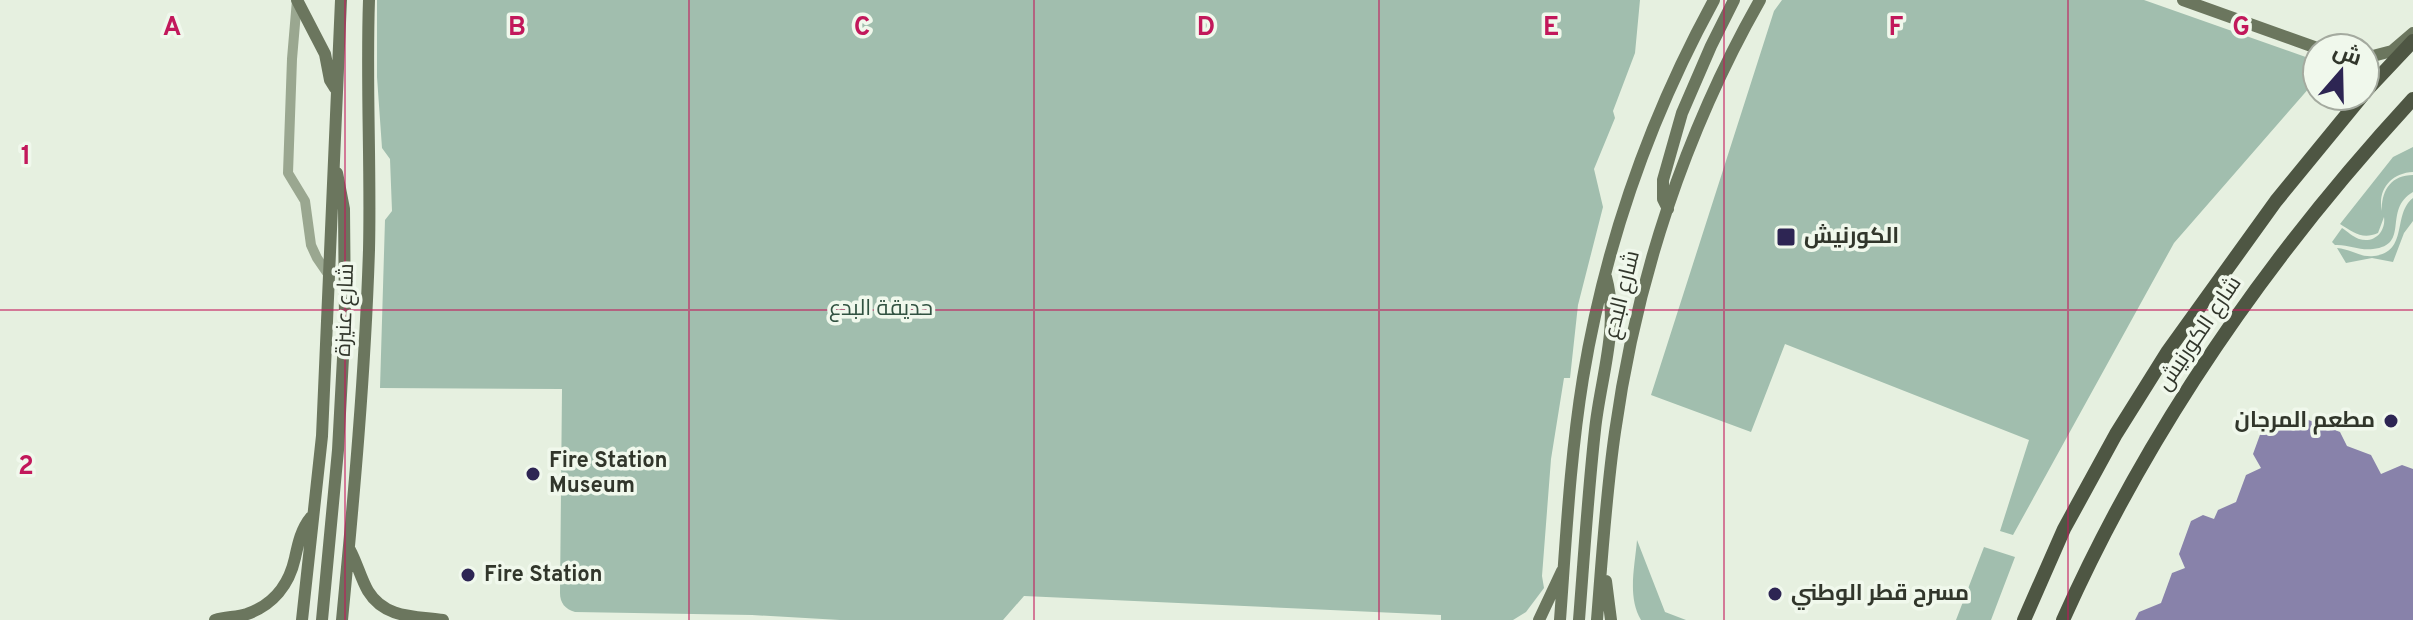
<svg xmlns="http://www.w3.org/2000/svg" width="2413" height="620" font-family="Overpass,Cairo,sans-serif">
<rect width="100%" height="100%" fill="#e6f0e0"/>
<path fill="#a1beae" d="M377 0H1640L1635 53 1613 111 1615 118 1594 169 1603 207 1578 305 1570 378H1564L1551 459 1542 576 1544 588 1526 612 1513 620H1441V615L1024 596 1003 620H840L752 615 575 612C565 609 560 603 560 593L562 389 380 388 385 220 392 211 390 159 382 148 377 77Z
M1782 0H2144L2317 61V79L2174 243 2013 535 2000 531 2029 440 1785 344 1751 432 1651 395 1774 11Z
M2413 147V172C2391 173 2377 190 2382 211 2381 191 2391 175 2413 175V192C2382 210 2411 245 2373 249 2360 251 2348 244 2335 245L2332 242 2342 228C2347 231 2353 237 2359 239 2375 244 2386 231 2384 217L2378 233C2362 240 2353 232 2340 224L2393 157Z
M2413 198V221L2404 233 2393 262 2372 258 2346 263 2337 248C2351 249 2361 258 2374 256 2409 252 2392 214 2413 198Z
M1637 540 1665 612 1686 620H1641C1627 597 1635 566 1637 540Z
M1984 547 2015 557 1991 620H1956Z"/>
<path fill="#8882aa" d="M2298 416 2340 432 2347 446 2371 455 2381 474 2402 465 2413 469V620H2135L2139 612 2161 603 2172 573 2185 568 2179 554 2191 521 2203 515 2214 519 2218 510 2236 502 2246 475 2261 468 2253 454 2261 432Z"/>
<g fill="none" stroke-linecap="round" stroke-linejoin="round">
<path stroke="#9aa790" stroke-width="10" d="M297 0 292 59 288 173 305 201 311 245 317 258 328 274"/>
<path stroke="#6b765e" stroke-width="12" d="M297 0 325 54 330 80 335 88
M2183 0 2317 48
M2365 58 2392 51 2413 33
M1668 209 1663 199V180L1682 113 1711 46 1734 0
M350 550C357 563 361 579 368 591 385 619 416 616 443 620
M1606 581 1611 620
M215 620C226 617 237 617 247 614 273 605 289 585 295 558 298 544 301 529 311 517
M302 620 322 436 341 0
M322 620 338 450 345 321 344 209 337 173
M342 620C354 496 365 374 369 250 371 166 366 83 369 0
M1539 620 1562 571
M1560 620C1566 539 1570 458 1583 378 1605 246 1650 117 1714 0
M1579 620C1584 556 1588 493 1595 430 1600 380 1620 326 1606 277
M1597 620C1602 557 1606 494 1615 432 1636 281 1685 132 1760 0"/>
<path stroke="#4e5643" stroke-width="14" d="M2365 92 2413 41
M2024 620 2064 529 2116 434 2168 351 2276 201 2362 96
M2063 620C2149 428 2271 253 2413 99"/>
</g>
<path fill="none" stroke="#c2185b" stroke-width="2" stroke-opacity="0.55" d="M345 0V620M689 0V620M1034 0V620M1379 0V620M1724 0V620M2068 0V620M0 310H2413"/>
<g fill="#2d2553" stroke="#f0f8ec" stroke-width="3">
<rect x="1776" y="227" width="20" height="20" rx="4"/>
<circle cx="2391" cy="421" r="8"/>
<circle cx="533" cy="474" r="8"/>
<circle cx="468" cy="575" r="8"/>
<circle cx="1775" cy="594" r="8"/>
</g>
<g text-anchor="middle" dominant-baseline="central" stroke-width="7" stroke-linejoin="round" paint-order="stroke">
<g font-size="22" font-weight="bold" fill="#31362b" stroke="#f0f8ec" text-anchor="start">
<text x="1804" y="237">الكورنيش</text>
<text x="2375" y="421" text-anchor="end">مطعم المرجان</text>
<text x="549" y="461">Fire Station<tspan x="549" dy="25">Museum</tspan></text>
<text x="484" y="575">Fire Station</text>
<text x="1791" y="594">مسرح قطر الوطني</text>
</g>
<g font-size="22" fill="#31362b" stroke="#f0f8ec">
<text transform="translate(1623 295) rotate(-76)">شارع البدع</text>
<text transform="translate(346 310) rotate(-88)">شارع عنيزة</text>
<text transform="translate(2200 334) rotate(-56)">شارع الكورنيش</text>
</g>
<g font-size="22" fill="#315241" stroke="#f0f8ec">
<text x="881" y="309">حديقة البدع</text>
</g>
</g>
<g font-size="26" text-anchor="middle" font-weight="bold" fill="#c2185b" stroke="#f0f8ec" stroke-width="7" stroke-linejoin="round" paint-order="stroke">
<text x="172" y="35">A</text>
<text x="517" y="35">B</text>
<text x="862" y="35">C</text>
<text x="1206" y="35">D</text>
<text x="1551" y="35">E</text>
<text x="1896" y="35">F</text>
<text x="2241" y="35">G</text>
<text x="26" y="164">1</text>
<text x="26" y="474">2</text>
</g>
<g transform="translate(2341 72) rotate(20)"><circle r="38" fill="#f0f8ec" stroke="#a4aa9f" stroke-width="2"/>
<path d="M0-6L14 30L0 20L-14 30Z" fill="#2d2553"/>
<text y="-12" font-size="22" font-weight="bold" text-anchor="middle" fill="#31362b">ش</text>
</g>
</svg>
